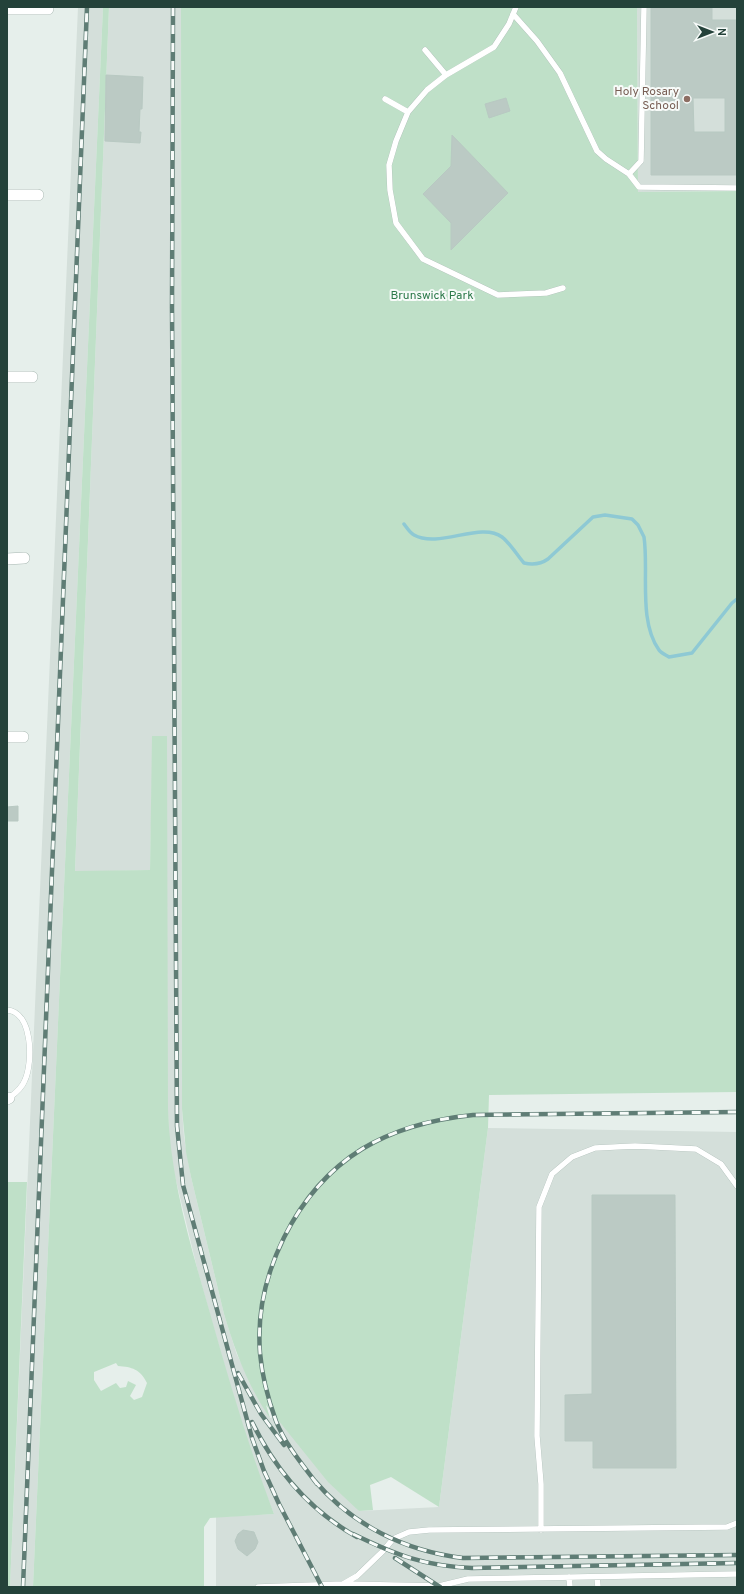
<svg xmlns="http://www.w3.org/2000/svg" width="744" height="1594" font-family="Overpass,sans-serif">
<rect width="100%" height="100%" fill="#e6efeb"/>
<path fill="#d4dfda" d="M78 7H103L33 1587H10Z
M109 7H181L182 1109 184 1137 191 1177 224 1314 237 1355 270 1418 285 1415 359 1511 439 1507 488 1128 737 1132V1587H216V1517L274 1514 254 1463 232 1392 198 1272 172 1164 169 1137 153 736 150 870 75 872Z
M637 7H737V191L638 192Z"/>
<path fill="#bfe0c8" fill-rule="evenodd" d="M103 7H109L75 871 150 870 152 736H167L168 1109C170 1178 191 1247 210 1313 229 1381 249 1448 274 1514L210 1518 204 1527V1587H33ZM116 1363 118 1366C132 1367 140 1369 147 1383L142 1397 134 1400 130 1396 136 1385 128 1381 126 1387 120 1388 116 1383 101 1391 94 1380V1372Z
M181 7H637L638 192 737 191V1092L489 1095 488 1128 439 1507 391 1477 370 1485 373 1510 359 1511 328 1482 266 1405 270 1418C248 1386 235 1351 224 1314L191 1177 186 1152 182 1109Z
M7 1182H27L10 1587H7Z"/>
<g fill="none" stroke-linecap="round" stroke-linejoin="round">
<path stroke="#8ec9d4" stroke-width="3.5" d="M404 524C407 528 410 533 414 535 439 549 481 521 502 537 510 543 517 555 524 563 533 565 541 564 548 559L593 517 605 515 632 519 638 525 644 537C649 570 638 621 659 650 661 653 666 655 669 657L692 653 732 603 737 599"/>
</g>
<path fill="#bbcac4" stroke="#b8c9c2" fill-rule="evenodd" d="M680 7 712 8V20H737V175H651V8ZM693 98H725V132H694Z
M106 75 143 77 142 109H140L139 132H141L140 143 105 141Z
M506 98 510 111 489 118 485 104Z
M452 135 508 193 451 250V223L423 194 451 166Z
M18 806V821H7V807Z
M592 1195H675L676 1468H593V1441H565V1395L592 1394Z
M243 1530 254 1532 258 1542 255 1549 247 1556 238 1549 235 1541 238 1534Z"/>
<g fill="none" stroke-linecap="round" stroke-linejoin="round">
<defs>
<path id="service" d="M516 7 509 24 494 47 446 75 427 90 408 112 396 141 389 165 390 190 396 223 423 259 498 295 546 293 563 288
M513 14 537 41 560 73 597 151 606 159 629 174 641 161 644 7
M425 50 446 75
M385 99 408 112
M629 174 639 187 737 188
M7 1010C33 1012 33 1062 25 1080 22 1088 16 1093 9 1098
M541 1530V1484L537 1436 539 1207 552 1174 572 1157 595 1148 635 1146 696 1149 721 1164 737 1186
M569 1577 570 1587
M597 1577 598 1587
M343 1584 439 1586 468 1579 737 1574
M258 1587 343 1584 357 1576 383 1551 393 1539 409 1532 429 1530 727 1527 737 1523"/>
<path id="minor" d="M7 9H48
M7 195H38
M7 377H32
M7 559 24 558
M7 737H23
M7 1099 9 1098"/>
</defs>
<use href="#service" stroke="#a8b8b2" stroke-width="6"/>
<use href="#minor" stroke="#a8b8b2" stroke-width="12"/>
<use href="#service" stroke="#fff" stroke-width="5.5"/>
<use href="#minor" stroke="#fff" stroke-width="11"/>
<defs>
<path id="rail" d="M173 7 172 308 177 1126 183 1185 252 1438 264 1471 279 1504 322 1587
M238 1373 261 1414 284 1445
M252 1422C276 1471 309 1510 357 1537
M314 1480C352 1525 405 1551 463 1558L737 1555
M317 1484C302 1464 285 1444 276 1421 268 1399 262 1376 260 1353 254 1276 296 1190 362 1149 397 1128 434 1119 473 1115L737 1112
M353 1534C396 1555 424 1566 472 1568L737 1563
M395 1558 440 1587
M23 1587 87 7"/>
</defs>
<use href="#rail" stroke="#5f7d75" stroke-width="4.5"/>
<use href="#rail" stroke="#f7fbf9" stroke-width="3" stroke-dasharray="9" stroke-linecap="butt"/>
</g>
<circle fill="#8d6e63" stroke="#f7fbf9" stroke-width="1.5" cx="687" cy="99" r="4"/>
<g text-anchor="middle" dominant-baseline="central" stroke-width="4" stroke-linejoin="round" paint-order="stroke">
<g font-size="12" fill="#785e54" stroke="#f7fbf9" text-anchor="end">
<text x="679" y="92">Holy Rosary<tspan x="679" dy="14">School</tspan></text>
</g>
<g font-size="12" fill="#2d7a4b" stroke="#f7fbf9">
<text x="432" y="296">Brunswick Park</text>
</g>
</g>
<rect width="744" height="1594" fill="none" stroke="#24423a" stroke-width="16"/>
<g transform="translate(712 32) rotate(90)" stroke="#f7fbf9" stroke-width="3" paint-order="stroke">
<path d="M0-3L7 15L0 10L-7 15Z" fill="#24423a"/>
<text y="-6" font-size="11" font-weight="bold" text-anchor="middle" fill="#24423a">N</text>
</g>
</svg>
